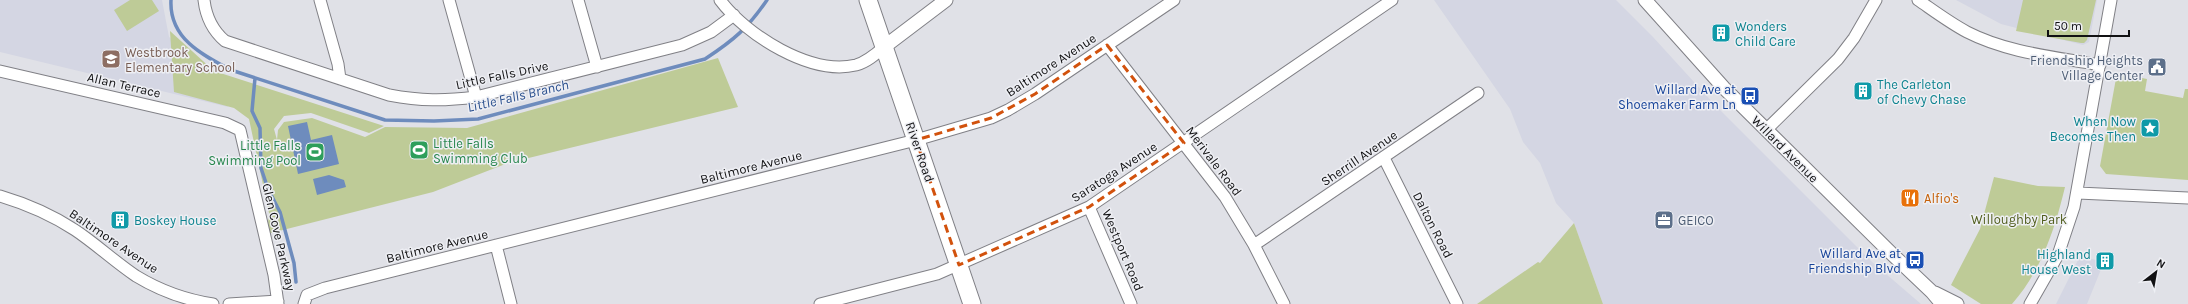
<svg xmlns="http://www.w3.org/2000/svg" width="2188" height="304" font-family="Karla,sans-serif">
<rect width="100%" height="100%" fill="#e0e1e7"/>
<path fill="#d4d6e3" d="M0 0H162L169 37 205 65 228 107 0 52Z
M1434 0H1616L1653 37 1715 105 1871 261 1921 304H1603L1574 223 1556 203 1540 163 1523 142 1510 109Z
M1956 0H2097L2089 42 2083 45 2001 24Z
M2080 256 2104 262 2087 304H2056Z"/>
<path fill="#becb97" d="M130 0H152L159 11 127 31 114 10Z
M2023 0H2096L2087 40 2084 43H2081L2016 31Z
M170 31 214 71 384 126 369 133 311 113 284 116 274 129 277 140 278 130 284 122 312 118 365 137 385 127 467 128 718 58 738 107 508 163 433 192 267 234 269 213 249 119 234 108 174 92Z
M2117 73 2147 79 2145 91 2183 98 2185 89H2188V180L2106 174 2100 166Z
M1994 177 2038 186 2065 187C2055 229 2041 271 2012 304H1981L1951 285 1980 229Z
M1574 223 1603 304H1477L1538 262 1540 263Z"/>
<path fill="#6e8cbd" d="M307 122 311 140 332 135 339 164 298 174 288 126Z
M329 175 344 180 346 187 317 195 313 179Z"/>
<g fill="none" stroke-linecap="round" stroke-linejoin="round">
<path stroke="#6e8cbd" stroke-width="3.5" d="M171 0C169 38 202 55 231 70L385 120 434 121 478 119 705 59C734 40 748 28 767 0
M255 78 252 111 260 128 261 168 268 189 280 212 294 263 296 282"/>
<defs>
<path id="minor" d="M204 0C206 17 212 30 225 41L389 95C421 101 444 101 476 97L682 45 711 32 734 15
M320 0 338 64 340 79
M449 0 476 97
M578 0 597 67
M720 0C746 35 811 76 856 65 867 62 876 54 884 47
M1918 0C1934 11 1950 23 1967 32 2008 53 2056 57 2100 65
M1107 45 1225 197 1254 245 1284 304
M0 71 225 123 240 130 274 275 278 304
M1767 129 1838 59 1854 38 1876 0
M1384 158 1457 304
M2078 193 2188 198
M0 196C27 204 52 215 75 230 96 244 115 262 136 276 159 290 187 300 213 304
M1089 207 1131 304
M496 245 511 304
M1254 245 1478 93
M229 304 278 301
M304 304 307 295 325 288 916 140 991 118 1008 110 1035 94 1174 0
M820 304 937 274 1089 207 1392 0
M2030 304 2058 255 2074 207 2111 0"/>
<path id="tertiary" d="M1645 0 1724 88 1894 256 1932 292 1942 304
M884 47 946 0
M1935 293 1957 304"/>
<path id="primary" d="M868 0 972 304"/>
</defs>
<use href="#minor" stroke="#808086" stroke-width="13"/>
<use href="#tertiary" stroke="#808086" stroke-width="15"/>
<use href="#primary" stroke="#808086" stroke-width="19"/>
<use href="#minor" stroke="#fff" stroke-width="11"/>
<use href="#tertiary" stroke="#fff" stroke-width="13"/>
<use href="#primary" stroke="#fff" stroke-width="17"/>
</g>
<path fill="none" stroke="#d2520d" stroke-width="3" stroke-dasharray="8 5" stroke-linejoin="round" d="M1107 45 1184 143 1089 207 959 265 916 140 991 118 1035 94Z"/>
<defs>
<symbol id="building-square" viewBox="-11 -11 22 22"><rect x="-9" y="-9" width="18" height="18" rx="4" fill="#0f9aa8" stroke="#eeeff4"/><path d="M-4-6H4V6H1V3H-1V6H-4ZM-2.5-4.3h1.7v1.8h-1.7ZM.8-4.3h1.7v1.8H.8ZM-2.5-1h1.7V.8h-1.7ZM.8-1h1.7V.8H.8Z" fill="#fff"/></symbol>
<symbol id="school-square" viewBox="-11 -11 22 22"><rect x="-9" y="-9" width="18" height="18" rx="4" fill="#8d6e63" stroke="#eeeff4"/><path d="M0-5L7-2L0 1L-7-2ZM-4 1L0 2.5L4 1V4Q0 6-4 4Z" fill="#fff"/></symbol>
<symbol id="civic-square" viewBox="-11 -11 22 22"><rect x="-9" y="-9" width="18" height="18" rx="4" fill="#5c6f8a" stroke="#eeeff4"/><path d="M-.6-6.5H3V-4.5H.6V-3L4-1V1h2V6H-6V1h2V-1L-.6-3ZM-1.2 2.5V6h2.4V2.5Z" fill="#fff"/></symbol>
<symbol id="bus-square" viewBox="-11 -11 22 22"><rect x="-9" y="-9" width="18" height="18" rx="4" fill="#1a4fb4" stroke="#eeeff4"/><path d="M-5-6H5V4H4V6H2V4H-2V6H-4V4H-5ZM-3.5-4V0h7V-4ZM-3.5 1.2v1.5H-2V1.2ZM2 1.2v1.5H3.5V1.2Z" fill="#fff"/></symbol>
<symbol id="sight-square" viewBox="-11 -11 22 22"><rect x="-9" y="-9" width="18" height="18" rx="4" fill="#0f9aa8" stroke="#eeeff4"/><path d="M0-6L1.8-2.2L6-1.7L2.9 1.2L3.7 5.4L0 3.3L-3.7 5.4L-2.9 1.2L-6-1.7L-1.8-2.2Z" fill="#fff"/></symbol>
<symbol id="stadium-square" viewBox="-11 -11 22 22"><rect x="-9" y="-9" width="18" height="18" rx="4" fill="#2e9e5b" stroke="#eeeff4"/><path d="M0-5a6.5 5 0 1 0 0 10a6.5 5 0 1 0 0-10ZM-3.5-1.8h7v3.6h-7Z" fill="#fff"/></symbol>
<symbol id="restaurant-square" viewBox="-11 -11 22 22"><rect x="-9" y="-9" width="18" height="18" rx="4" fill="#e8710a" stroke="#eeeff4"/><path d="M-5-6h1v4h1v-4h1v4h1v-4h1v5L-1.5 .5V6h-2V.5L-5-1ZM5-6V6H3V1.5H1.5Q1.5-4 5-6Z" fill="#fff"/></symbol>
<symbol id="office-square" viewBox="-11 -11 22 22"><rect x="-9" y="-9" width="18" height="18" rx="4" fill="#5c6f8a" stroke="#eeeff4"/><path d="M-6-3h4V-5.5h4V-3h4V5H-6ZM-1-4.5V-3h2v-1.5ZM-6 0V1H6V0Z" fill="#fff"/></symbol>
</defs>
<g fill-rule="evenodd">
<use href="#building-square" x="1710" y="22" width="22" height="22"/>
<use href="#school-square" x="100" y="48" width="22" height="22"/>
<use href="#civic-square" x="2146" y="56" width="22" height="22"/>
<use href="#building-square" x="1852" y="80" width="22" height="22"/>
<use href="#bus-square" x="1739" y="85" width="22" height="22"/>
<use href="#sight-square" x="2139" y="117" width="22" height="22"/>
<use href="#stadium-square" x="408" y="139" width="22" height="22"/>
<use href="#stadium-square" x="304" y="141" width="22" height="22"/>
<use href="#restaurant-square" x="1899" y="187" width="22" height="22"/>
<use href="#building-square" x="109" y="209" width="22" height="22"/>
<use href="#office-square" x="1653" y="209" width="22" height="22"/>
<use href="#bus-square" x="1904" y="249" width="22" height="22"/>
<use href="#building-square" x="2094" y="250" width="22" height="22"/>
</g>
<g text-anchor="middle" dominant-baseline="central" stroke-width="3" stroke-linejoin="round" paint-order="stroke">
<g font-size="13" fill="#0d838f" stroke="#eeeff4" text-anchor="start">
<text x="1735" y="26">Wonders<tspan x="1735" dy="15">Child Care</tspan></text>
<text x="1877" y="84">The Carleton<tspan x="1877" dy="15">of Chevy Chase</tspan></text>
<text x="2136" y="121" text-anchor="end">When Now<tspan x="2136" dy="15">Becomes Then</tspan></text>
<text x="134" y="220">Boskey House</text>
<text x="2091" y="254" text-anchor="end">Highland<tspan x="2091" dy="15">House West</tspan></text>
</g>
<g font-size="13" fill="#785e54" stroke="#eeeff4" text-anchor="start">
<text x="125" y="52">Westbrook<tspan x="125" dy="15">Elementary School</tspan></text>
</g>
<g font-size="13" fill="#4e5e75" stroke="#eeeff4" text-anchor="end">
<text x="2143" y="60">Friendship Heights<tspan x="2143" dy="15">Village Center</tspan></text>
<text x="1678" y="220" text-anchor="start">GEICO</text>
</g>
<g font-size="13" fill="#111113" stroke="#eeeff4">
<text transform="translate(1051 65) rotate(-33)">Baltimore Avenue</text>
<text transform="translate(502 75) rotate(-12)">Little Falls Drive</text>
<text transform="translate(124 85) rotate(13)">Allan Terrace</text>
<text transform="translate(1785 149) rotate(45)">Willard Avenue</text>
<text transform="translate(920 152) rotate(71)">River Road</text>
<text transform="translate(1359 158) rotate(-34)">Sherrill Avenue</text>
<text transform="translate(1214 161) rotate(53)">Merivale Road</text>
<text transform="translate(751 167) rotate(-14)">Baltimore Avenue</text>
<text transform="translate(1114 172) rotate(-33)">Saratoga Avenue</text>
<text transform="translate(1433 225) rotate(63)">Dalton Road</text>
<text transform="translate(279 237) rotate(77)">Glen Cove Parkway</text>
<text transform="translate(114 241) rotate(34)">Baltimore Avenue</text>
<text transform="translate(437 246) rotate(-14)">Baltimore Avenue</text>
<text transform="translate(1123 250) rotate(67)">Westport Road</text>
</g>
<g font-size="13" fill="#164399" stroke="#eeeff4" text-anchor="end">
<text x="1736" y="89">Willard Ave at<tspan x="1736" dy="15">Shoemaker Farm Ln</tspan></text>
<text x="1901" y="253">Willard Ave at<tspan x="1901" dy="15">Friendship Blvd</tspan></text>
</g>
<g font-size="13" fill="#27864d" stroke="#eeeff4" text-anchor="start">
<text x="433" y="143">Little Falls<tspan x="433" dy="15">Swimming Club</tspan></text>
<text x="301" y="145" text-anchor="end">Little Falls<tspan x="301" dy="15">Swimming Pool</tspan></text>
</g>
<g font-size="13" fill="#c56008" stroke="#eeeff4" text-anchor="start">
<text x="1924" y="198">Alfio's</text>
</g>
<g font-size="13" fill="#515e1d" stroke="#eeeff4">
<text x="2019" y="219">Willoughby Park</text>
</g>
<g font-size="14" font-style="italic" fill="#2b508e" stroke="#eeeff4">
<text transform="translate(518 96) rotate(-13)">Little Falls Branch</text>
</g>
</g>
<g transform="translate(2156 272) rotate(31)" stroke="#eeeff4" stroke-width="3" paint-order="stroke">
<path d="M0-3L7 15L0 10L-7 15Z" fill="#111113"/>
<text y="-6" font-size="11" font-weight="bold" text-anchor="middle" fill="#111113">N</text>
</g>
<path d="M2048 30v6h81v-6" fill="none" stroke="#111113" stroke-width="2"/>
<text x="2054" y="30" font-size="12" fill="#111113" stroke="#eeeff4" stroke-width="3" paint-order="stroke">50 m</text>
</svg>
